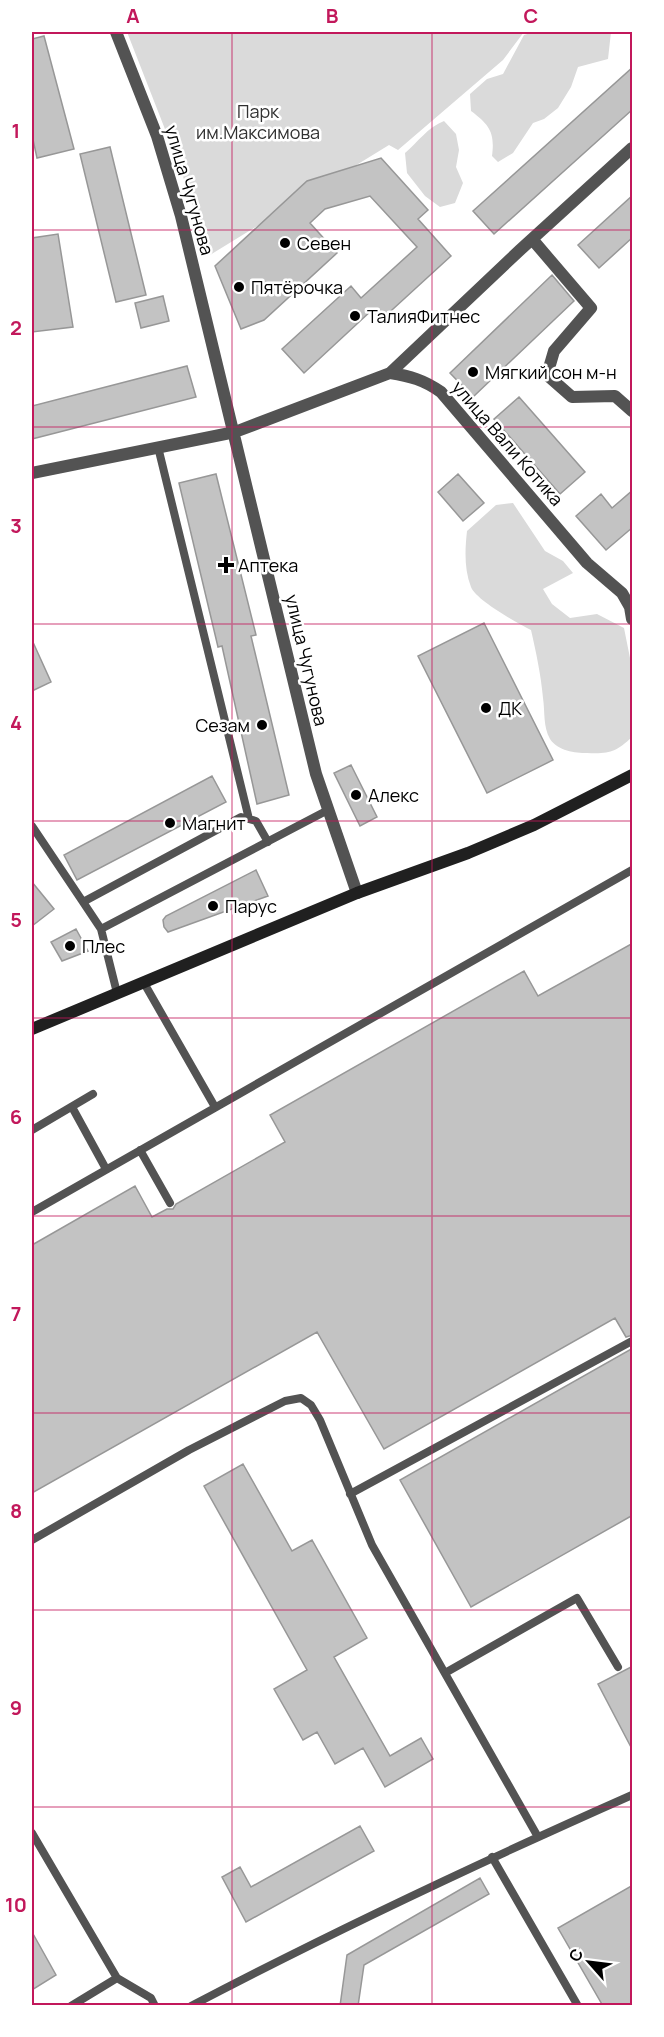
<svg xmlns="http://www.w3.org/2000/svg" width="664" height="2037" font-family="Manrope,sans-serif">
<rect width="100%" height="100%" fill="#fff"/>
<path fill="#dadada" d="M127 32H524L503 60 398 150 389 145 210 255 179 165Z
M534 32H611L608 59 578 67 571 87 558 108 544 119 533 123 513 153 498 162 492 156C495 133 490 125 471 111L470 94 487 79 503 74 524 35Z
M444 121 456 134 459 150 456 167 463 183 455 203 440 207 425 196 407 173 405 153C418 142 428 127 444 121Z
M513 503 545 551 563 561 573 573 543 589 552 604 570 618 597 614 624 628 632 668V737C616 752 610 754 587 753 575 753 558 751 550 739 543 727 545 711 543 698 541 675 536 652 531 630 517 623 476 600 471 587 464 569 465 550 467 531L496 505Z"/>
<path fill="#c3c3c3" stroke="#979797" stroke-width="1.5" d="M44 36 74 149 37 158 32 135V39Z
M633 67V109L494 234 473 211Z
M110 147 146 295 116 302 80 154Z
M381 158 428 210 418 219 451 256 381 320 372 310 304 373 282 349 351 286 361 298 417 247 370 196 325 209 310 223 337 253 264 320 241 329 215 266 307 181Z
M633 195V237L599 268 578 245Z
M58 234 73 327 32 332V238Z
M552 275 574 301 473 397 450 373Z
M163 296 169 321 141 328 135 303Z
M187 366 196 397 32 439V406Z
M519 397 585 472 560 494 494 419Z
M216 474 256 635 251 636 289 795 257 804 222 646 218 647 179 483Z
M458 474 484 503 463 521 438 492Z
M633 490V527L606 550 576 516 601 494 612 508Z
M484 623 553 760 487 793 418 656Z
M32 640 51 682 32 691Z
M351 765 377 817 360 826 334 773Z
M212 776 226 802 77 880 64 855Z
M256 870 268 896 168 932 164 927 163 920 166 916Z
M32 882 54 909 32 926Z
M76 929 88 951 62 961 51 942Z
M633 943V1335L626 1337 615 1318 384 1449 317 1332 32 1493V1245L135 1186 152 1217 167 1209H173L176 1204 285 1142 270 1115 524 971 538 996Z
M633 1348V1515L471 1607 400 1480Z
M243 1464 292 1551 312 1540 367 1638 334 1657 390 1756 421 1738 433 1759 385 1787 363 1748 335 1764 317 1732 303 1740 274 1689 307 1670 204 1486Z
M633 1666V1751L598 1684Z
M360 1826 374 1851 246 1922 222 1877 240 1867 251 1887Z
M480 1878 489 1894 364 1965 358 2006H340L347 1955Z
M633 1885V2006H603L558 1928Z
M32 1932 56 1975 32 1990Z"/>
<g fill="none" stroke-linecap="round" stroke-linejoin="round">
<path stroke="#535353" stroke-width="8" d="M158 447 249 819
M32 826 83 902
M101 929 83 902 241 817 256 821 268 842
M144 983 215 1107
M117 993 101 929 328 810
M72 1107 106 1169
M32 1130 93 1094
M140 1150 170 1203
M32 1212 632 870
M350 1494 632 1341
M32 1540 189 1450 285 1401 301 1398 311 1405 320 1420 372 1545 538 1837
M445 1673 577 1598 618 1667
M32 1833 117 1978 151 1998 155 2006
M492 1857 578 2006
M71 2006 117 1978
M191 2006C336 1930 483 1861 632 1795"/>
<path stroke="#535353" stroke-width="12" d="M116 32 157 136 181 216 316 774 357 893
M632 148 520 250 390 373C410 376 424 380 441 392L587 563 622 593 630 607 632 619
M532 239 591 308 554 351 547 375 572 397 615 396 632 411
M32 473 235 432 390 373"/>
<path stroke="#202020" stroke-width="12" d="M32 1029 357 893 468 853 534 825 632 775"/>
</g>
<path fill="none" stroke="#c2185b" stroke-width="1.5" stroke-opacity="0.55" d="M232 32V2006M432 32V2006M32 230H632M32 427H632M32 624H632M32 821H632M32 1018H632M32 1216H632M32 1413H632M32 1610H632M32 1807H632"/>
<g fill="#000" stroke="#fff" stroke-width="2">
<circle cx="285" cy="243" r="6"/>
<circle cx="239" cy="287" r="6"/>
<circle cx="355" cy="316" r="6"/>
<circle cx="473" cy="372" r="6"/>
<path d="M223 556h6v6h6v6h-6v6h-6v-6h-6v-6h6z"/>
<circle cx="486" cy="708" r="6"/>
<circle cx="262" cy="725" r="6"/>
<circle cx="356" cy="795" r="6"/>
<circle cx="170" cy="823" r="6"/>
<circle cx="213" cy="906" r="6"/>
<circle cx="70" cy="946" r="6"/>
</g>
<g text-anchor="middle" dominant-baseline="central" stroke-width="5" stroke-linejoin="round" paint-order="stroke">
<g font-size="18" fill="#313131" stroke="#fff">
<text x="258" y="111">Парк<tspan x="258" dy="21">им.Максимова</tspan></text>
</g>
<g font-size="18" fill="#000" stroke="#fff">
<text transform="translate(190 190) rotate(74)">улица Чугунова</text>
<text transform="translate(508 443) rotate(49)">улица Вали Котика</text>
<text transform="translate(307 660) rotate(77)">улица Чугунова</text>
</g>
<g font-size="18" fill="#000" stroke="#fff" text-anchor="start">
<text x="297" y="243">Севен</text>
<text x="251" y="287">Пятёрочка</text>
<text x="367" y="316">ТалияФитнес</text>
<text x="485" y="372">Мягкий сон м-н</text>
<text x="238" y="565">Аптека</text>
<text x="498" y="708">ДК</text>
<text x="250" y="725" text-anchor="end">Сезам</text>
<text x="368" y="795">Алекс</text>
<text x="182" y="823">Магнит</text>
<text x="225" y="906">Парус</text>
<text x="82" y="946">Плес</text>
</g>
</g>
<rect width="664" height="2037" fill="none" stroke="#ffffff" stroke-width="66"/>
<g transform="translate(589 1962) rotate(298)" stroke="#ffffff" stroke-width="4.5" paint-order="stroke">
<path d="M0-4.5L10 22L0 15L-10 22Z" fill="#000000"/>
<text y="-9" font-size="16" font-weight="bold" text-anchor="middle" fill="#000000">С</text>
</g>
<rect x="33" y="33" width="598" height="1971" fill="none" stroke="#c2185b" stroke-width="2"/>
<g font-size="20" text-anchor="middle" font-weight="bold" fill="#c2185b">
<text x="133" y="23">A</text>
<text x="332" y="23">B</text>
<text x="531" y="23">C</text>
<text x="16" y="138">1</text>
<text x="16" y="335">2</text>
<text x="16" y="533">3</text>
<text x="16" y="730">4</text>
<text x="16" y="927">5</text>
<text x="16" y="1124">6</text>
<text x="16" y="1321">7</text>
<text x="16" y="1518">8</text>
<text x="16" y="1715">9</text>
<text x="16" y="1912">10</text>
</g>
</svg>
